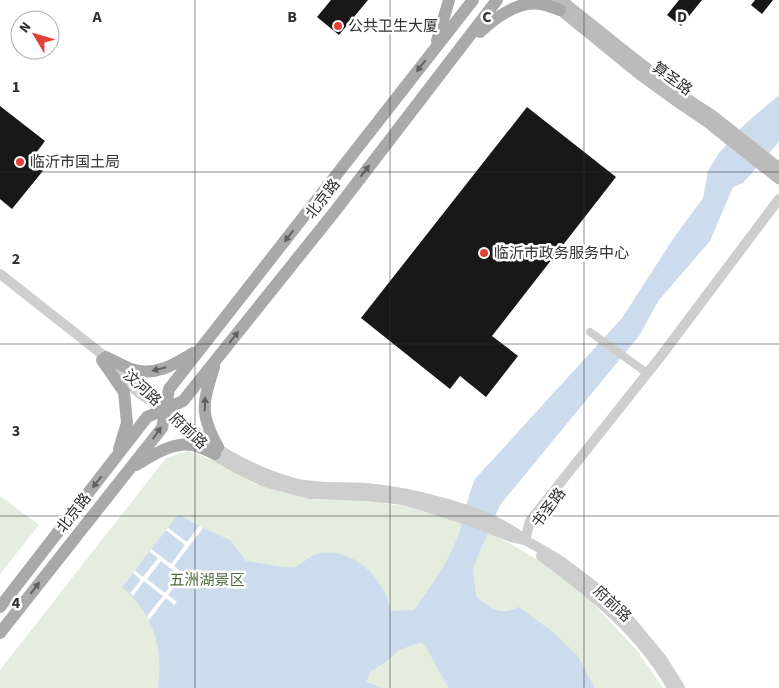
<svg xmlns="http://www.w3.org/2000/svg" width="779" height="688" font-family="'Source Sans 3','Noto Sans SC',sans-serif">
<rect width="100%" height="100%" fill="#fff"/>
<path fill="#e5eddf" d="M188 451 213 460 257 485 315 500H370L393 505 404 504 424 512 445 517 496 536 547 565 580 589 638 652 663 688H0V670L166 458Z
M0 496 39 525 0 574Z"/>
<path fill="#ccdced" d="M779 95V142L743 183 733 187 710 241 659 300 639 336 500 505 473 568 476 596C492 609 499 616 519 607L554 633 577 655 595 688H449C439 673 433 657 422 642L399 650 386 662 371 671 366 682 383 688H158C164 647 153 614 122 587L177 516 180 515 199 526 230 540 246 561C259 562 281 568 293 567 302 566 308 555 320 553 355 548 385 579 391 611L414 610C431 586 448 563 458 536 464 517 467 498 475 479L622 318 673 239 703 198 708 171 719 153 744 125Z"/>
<path fill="#fff" fill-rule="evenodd" d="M199 526 203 528 174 566 193 581 191 584 182 577 168 595 177 602 174 605 166 598 149 620 147 616 163 596 144 581 133 596 130 593 141 580 133 573 134 570 143 577 158 558 150 552 151 549 171 564 185 545 166 530 168 528 187 542ZM161 561 179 575 165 593 147 579Z"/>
<path fill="#181818" d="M331 0H368L339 35 317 17Z
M679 0H702L681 26 667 15Z
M755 0H773L762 14 751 5Z
M0 106 45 141 33 157 46 167 12 209 0 199Z
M527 107 616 177 492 336 518 356 486 397 460 376 450 389 361 318Z"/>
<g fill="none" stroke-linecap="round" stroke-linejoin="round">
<path stroke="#cecece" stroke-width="8" d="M590 332 647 373"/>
<path stroke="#cecece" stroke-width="10" d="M0 274 145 388 184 431 220 459 238 469 264 482 310 494 367 496 404 500 476 523 511 537 525 540 541 549 561 561 594 586 623 612 662 659 680 688
M118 374 140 394 153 402
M176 417C193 428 208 442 225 453 247 466 270 477 295 483 318 489 343 486 367 488 410 492 487 510 521 537
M525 540 530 521 661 356 779 199
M541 556C591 593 641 632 672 688"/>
<path stroke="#bbb" stroke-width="11" d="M561 0 630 55 683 96 712 115 779 168
M553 4 639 74 679 103 707 122 779 179"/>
<path stroke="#a9a9a9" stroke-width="12" d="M480 32C495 18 518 0 541 4 547 5 554 8 560 10
M437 41 449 0
M106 357C114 361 123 366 131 369 154 377 174 365 193 353
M102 360 124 392 127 423 119 449
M214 367C203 402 199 413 218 447
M136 465C153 455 172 442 192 445 200 446 208 451 215 454
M0 607 147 417 183 401 336 210 497 0
M0 633 162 428 169 389 473 0"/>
</g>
<defs><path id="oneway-solid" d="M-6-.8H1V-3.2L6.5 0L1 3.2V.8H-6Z" transform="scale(1.25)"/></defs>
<g fill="#616161">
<use href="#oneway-solid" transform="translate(421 66) rotate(128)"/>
<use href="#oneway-solid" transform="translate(365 171) rotate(-52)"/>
<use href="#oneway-solid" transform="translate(289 236) rotate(128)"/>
<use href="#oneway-solid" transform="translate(234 337) rotate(-51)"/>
<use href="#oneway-solid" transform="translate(159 369) rotate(166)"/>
<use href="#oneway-solid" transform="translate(205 404) rotate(-88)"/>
<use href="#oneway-solid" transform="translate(157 433) rotate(-55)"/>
<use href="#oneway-solid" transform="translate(97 482) rotate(128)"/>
<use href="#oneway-solid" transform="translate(35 588) rotate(-52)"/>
</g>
<path fill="none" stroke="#313131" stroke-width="1" stroke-opacity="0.55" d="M195 0V688M390 0V688M584 0V688M0 172H779M0 344H779M0 516H779"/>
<g fill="#e44037" stroke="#fff" stroke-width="2">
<circle cx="338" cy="26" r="5"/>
<circle cx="20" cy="162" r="5"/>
<circle cx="484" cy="253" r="5"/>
</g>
<g text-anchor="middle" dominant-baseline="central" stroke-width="5" stroke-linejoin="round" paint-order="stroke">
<g font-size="15" fill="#313131" stroke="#fff" text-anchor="start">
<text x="348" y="26">公共卫生大厦</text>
<text x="30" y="162">临沂市国土局</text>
<text x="494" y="253">临沂市政务服务中心</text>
</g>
<g font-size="15" fill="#313131" stroke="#fff">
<text transform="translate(672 79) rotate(36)">算圣路</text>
<text transform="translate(323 199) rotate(-52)">北京路</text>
<text transform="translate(142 388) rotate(43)">汶河路</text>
<text transform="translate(188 431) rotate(43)">府前路</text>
<text transform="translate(549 508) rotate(-53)">书圣路</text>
<text transform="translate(74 513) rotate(-52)">北京路</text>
<text transform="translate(612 604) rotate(43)">府前路</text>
</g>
<g font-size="15" fill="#4e6d3e" stroke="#fff">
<text x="207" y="580">五洲湖景区</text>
</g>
</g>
<g font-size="16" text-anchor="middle" font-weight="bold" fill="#313131" stroke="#fff" stroke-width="5" stroke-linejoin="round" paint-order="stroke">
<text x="97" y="22">A</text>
<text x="292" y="22">B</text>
<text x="487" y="22">C</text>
<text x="682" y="22">D</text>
<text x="16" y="92">1</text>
<text x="16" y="264">2</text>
<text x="16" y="436">3</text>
<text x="16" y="608">4</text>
</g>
<g transform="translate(35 35) rotate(308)"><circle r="24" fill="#ffffff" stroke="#adadad"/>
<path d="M0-4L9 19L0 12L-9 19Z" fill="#e44037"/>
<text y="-8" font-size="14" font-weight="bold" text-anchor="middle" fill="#313131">N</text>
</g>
</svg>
